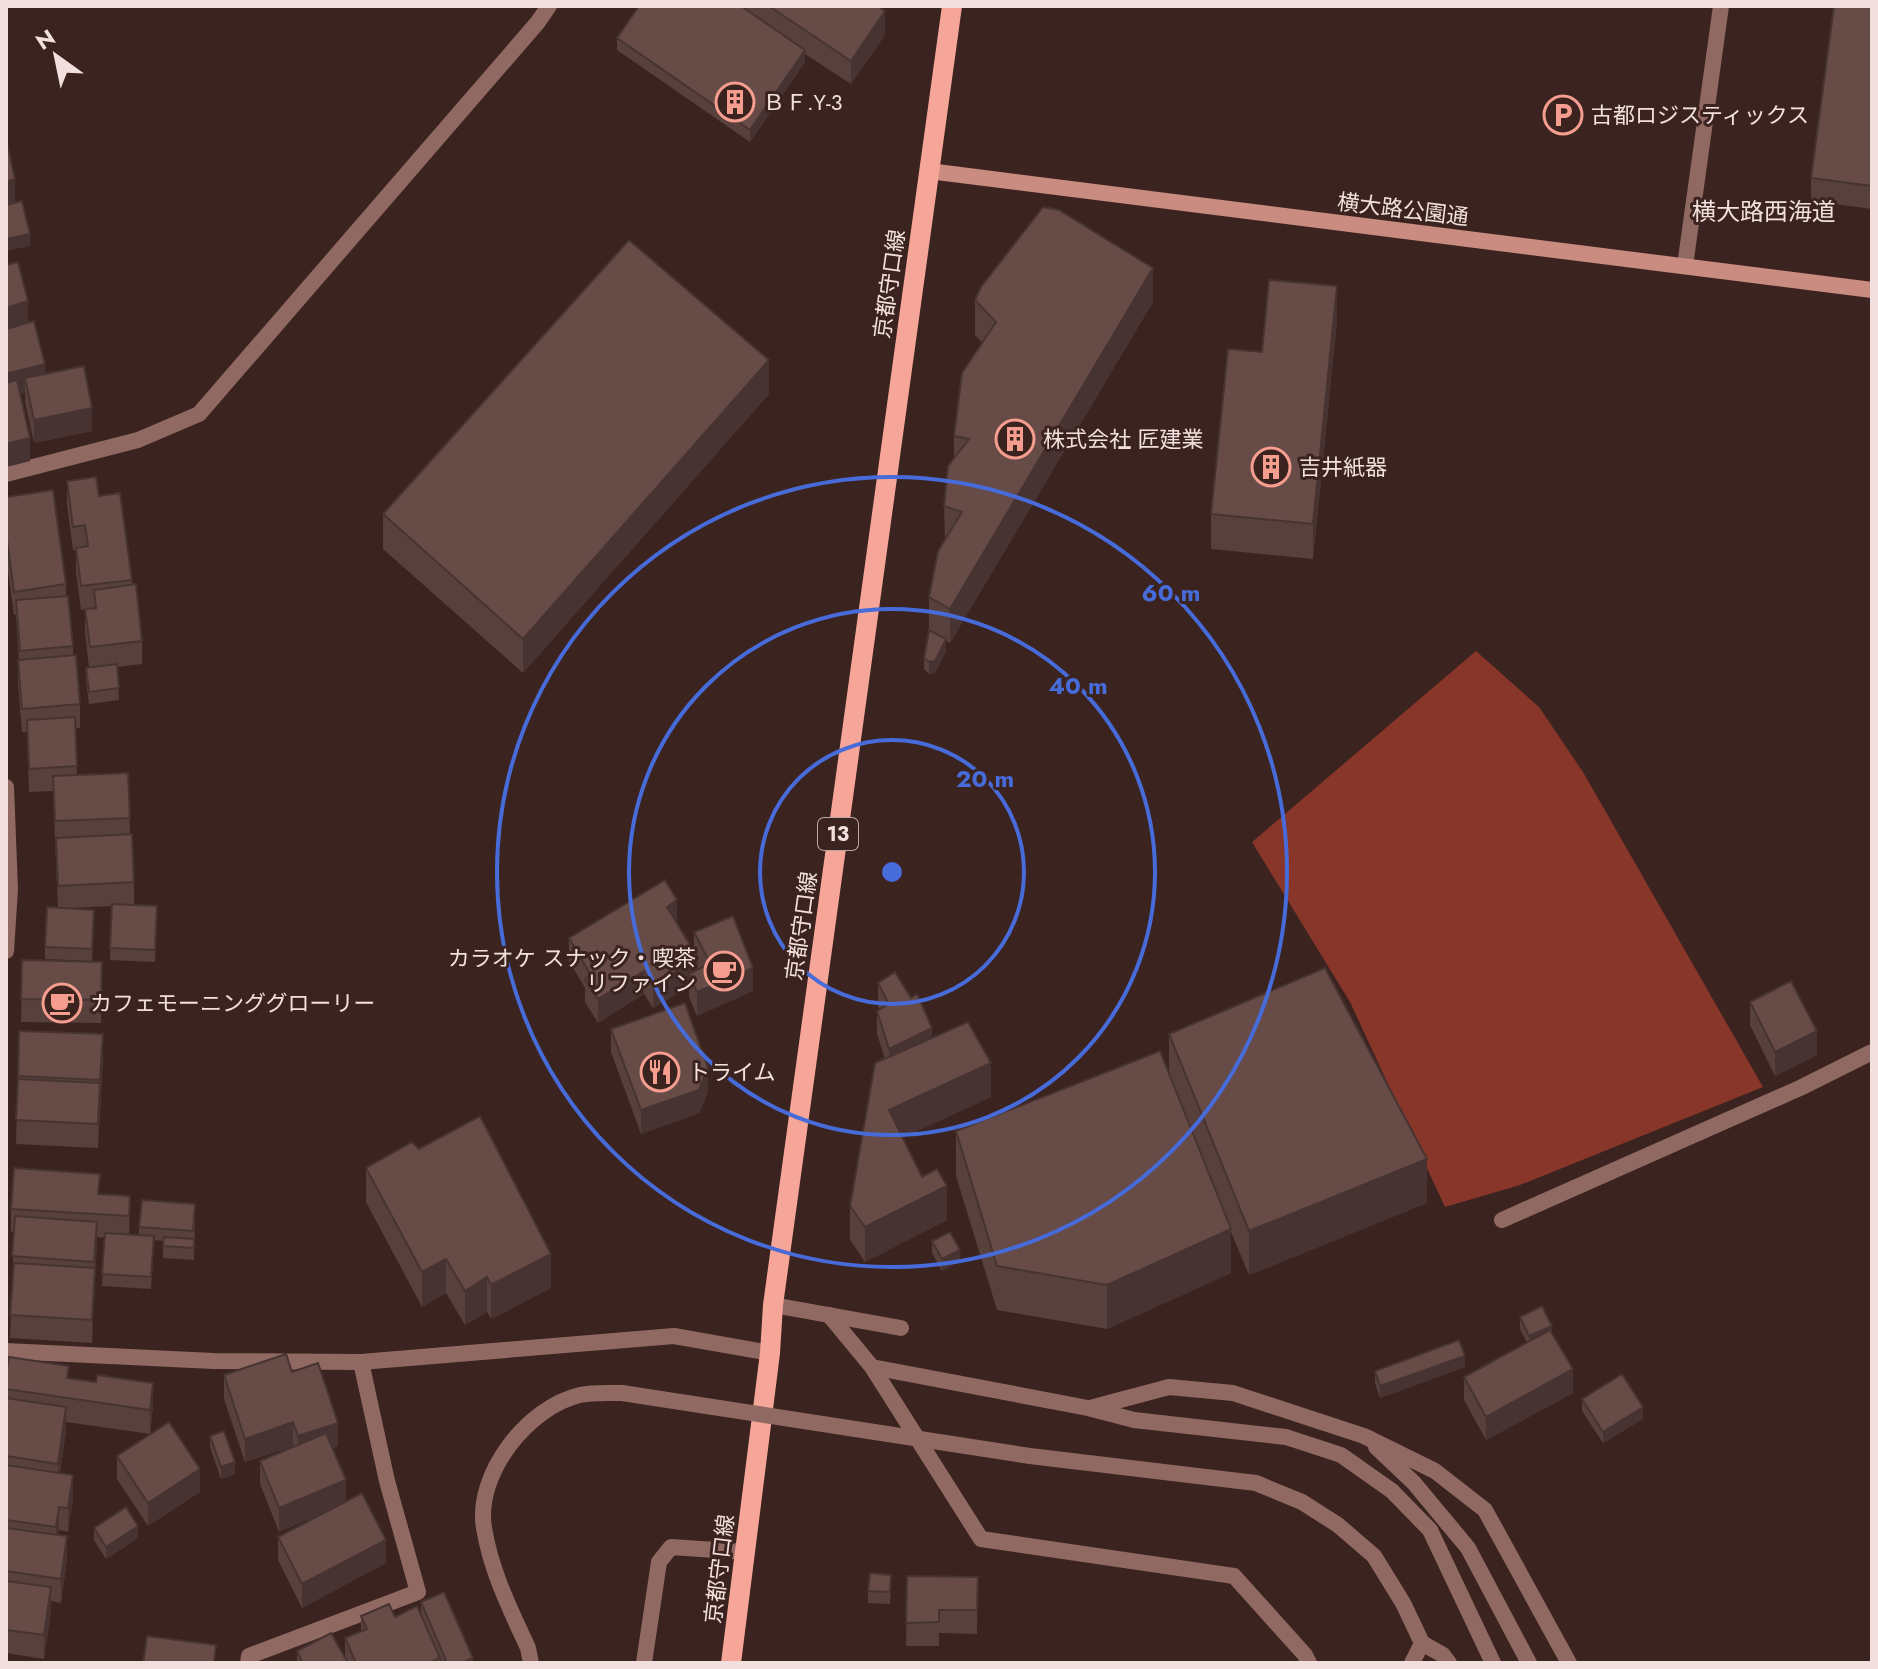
<svg xmlns="http://www.w3.org/2000/svg" width="1878" height="1669" font-family="Jost,'Noto Sans JP',sans-serif">
<rect width="100%" height="100%" fill="#3b231f"/>
<path fill="#88362a" d="M1476 651 1539 707 1583 772 1763 1087 1520 1185 1445 1207 1350 1002 1252 842Z"/>
<g fill="none" stroke-linecap="round" stroke-linejoin="round">
<path stroke="#906962" stroke-width="16" d="M829 1315 872 1367 1088 1408 1134 1420 1286 1437 1341 1455 1392 1491 1430 1530 1493 1663
M872 1367 981 1539 1234 1576 1305 1655 1309 1663
M1090 1408 1169 1387 1233 1393 1364 1436 1435 1471 1485 1510 1569 1663
M1376 1447 1414 1483 1468 1548 1529 1663
M1422 1643 1443 1655 1449 1663
M644 1663 659 1562 671 1547 746 1552
M1412 1663 1422 1643"/>
<path stroke="#906962" stroke-width="16" d="M1685 266 1721 6
M6 474 138 440 199 414 538 22 549 6
M6 787 10 889 6 951
M1502 1220 1800 1088 1872 1052
M773 1305 901 1328
M6 1351 213 1361 361 1362 674 1336 770 1353
M248 1663 249 1656 418 1592 387 1481 361 1362"/>
<path stroke="#ca8b80" stroke-width="16" d="M929 171 1872 290"/>
<path stroke="#f6a698" stroke-width="20" d="M731 1663 770 1353 773 1305 952 6"/>
<path stroke="#906962" stroke-width="16" d="M531 1663 528 1648C510 1609 491 1571 484 1528 475 1474 528 1407 580 1395 593 1392 609 1393 622 1393L1030 1456 1256 1483 1302 1502 1338 1525 1374 1556 1403 1603 1422 1643"/>
</g>
<path fill="#58403d" d="M639 6H877L885 35 851 84 805 54V62L750 142 617 50V38Z
M1872 6V209L1811 201V178Z
M975 300 1153 302 950 643 946 641V651L935 673 929 674 924 669V658L929 631V597L945 540 944 506 954 459V436L982 342 975 335Z
M1337 321 1313 559 1211 549V514L1262 352Z
M28 323 45 374 92 431 34 443 25 402V392L20 394 30 461 6 467Z
M769 394 523 673 383 549V514Z
M67 481 99 496 132 580 142 641V664L117 667 119 700 89 704 86 680V668H89L85 633V609L81 610 76 572V550H73L67 505Z
M6 497 66 584V596L73 646V655L80 704V728H75L77 775 128 773 130 834 134 882V905L157 906 155 962 110 960 112 906 71 908 94 922 92 961 45 959V947L58 908 53 791 29 792 27 732H22L18 684V660H19L16 615H14L6 557Z
M677 923 694 953V932L753 991 697 1016 689 997V987L653 1008 644 994 598 1023 585 1002V988L569 961V938Z
M22 960 102 985 101 1023 21 1022Z
M878 983 991 1097 902 1138 922 1177 947 1220 865 1262 850 1240V1206L885 1059 877 1034V1011L880 1009 878 1007Z
M1750 1002 1817 1055 1775 1076 1750 1025Z
M611 1029 708 1092 699 1113 641 1134 611 1052Z
M19 1031 103 1058 98 1148 16 1144Z
M1169 1034 1427 1203 1249 1275 1231 1232V1273L1107 1329 997 1310 956 1176V1131L1169 1074Z
M366 1168 551 1288 491 1319 487 1312 465 1325 446 1293 422 1307 366 1202Z
M100 1194 130 1196 129 1235H139V1227L195 1215 194 1260 163 1258V1241L154 1240 151 1289 102 1286 105 1238 97 1237 92 1343 10 1338 14 1232H11V1209Z
M932 1241 960 1261 942 1271 932 1253Z
M1520 1317 1552 1332 1573 1393 1486 1440 1464 1400V1377L1527 1343 1520 1329Z
M1465 1367 1380 1398 1375 1383V1371Z
M292 1372 338 1446 333 1448 346 1501 386 1563 302 1608 278 1560V1537L325 1512 279 1532 260 1484V1461L293 1446 245 1462 224 1399V1375Z
M6 1374 69 1379 153 1406 150 1434 66 1422V1430L60 1473 73 1498 68 1532 59 1530 58 1535 67 1559 61 1603 51 1601V1611L44 1659 6 1653Z
M1582 1399 1643 1419 1603 1443 1582 1411Z
M210 1436 235 1474 221 1479 210 1447Z
M117 1456 200 1492 148 1526 117 1479Z
M94 1528 138 1538 106 1559 94 1540Z
M907 1576 978 1577 977 1634 939 1633V1646H906Z
M891 1587 890 1604 868 1603V1591Z
M421 1602 473 1663H442L440 1659V1663H297V1651L345 1659V1638L361 1631V1616L395 1617 421 1614Z"/>
<path fill="#473432" d="M885 11V35L851 84V61Z
M805 50V62L750 142V130Z
M15 179V203L6 205V182Z
M30 234V246L6 251V239Z
M1153 268V302L950 643V609Z
M1337 286V321L1313 559V524Z
M28 301V325L6 346V308Z
M769 360V394L523 673V639Z
M45 364V387L25 378V392L6 397V374Z
M92 408V431L34 443V420Z
M30 438V461L6 467V444Z
M946 639V651L935 673 929 674V662Z
M677 900V923L667 907Z
M698 958V981L689 974V987L653 1008V985Z
M753 968V991L697 1016V992Z
M644 971V994L598 1023V999Z
M932 1028V1052L889 1073V1049Z
M1817 1031V1055L1775 1076V1052Z
M103 1034V1058L98 1148V1124Z
M991 1063V1097L889 1144V1110Z
M708 1068V1092L699 1113 641 1134V1110Z
M1427 1159V1203L1249 1275V1231Z
M947 1186V1220L865 1262V1227Z
M130 1196V1219L129 1239V1216Z
M97 1222V1245L92 1343V1320Z
M1231 1229V1273L1107 1329V1285Z
M960 1250V1261L942 1271V1259Z
M551 1254V1288L491 1319V1285Z
M446 1259V1293L422 1307V1272Z
M487 1277V1312L465 1325V1291Z
M1552 1326V1337L1529 1348V1336Z
M1465 1356V1367L1380 1398V1386Z
M1573 1369V1393L1486 1440V1417Z
M153 1383V1406L150 1434V1410Z
M66 1407V1430L58 1487V1464Z
M1643 1407V1419L1603 1443V1432Z
M293 1422V1446L245 1462V1439Z
M338 1423V1446L298 1460V1436Z
M235 1462V1474L221 1479V1467Z
M200 1469V1492L148 1526V1503Z
M73 1475V1498L68 1532V1508Z
M346 1480V1504L279 1532V1508Z
M59 1507V1530L56 1550V1527Z
M138 1526V1538L106 1559V1547Z
M67 1536V1559L61 1603V1579Z
M386 1540V1563L302 1608V1584Z
M51 1587V1611L44 1659V1635Z
M473 1658V1663H462Z"/>
<path fill="#664b47" stroke="#473432" stroke-width="2" d="M639 6H741L805 50 750 130 617 38Z
M769 6H877L885 11 851 61Z
M1834 6H1872V186L1811 178Z
M6 138 15 179 6 182Z
M22 201 30 234 6 239V205Z
M1043 207 1059 210 1153 268 950 609 929 597 938 551 962 512 944 506 948 466 969 439 954 436 962 373 996 322 975 300 981 287Z
M629 240 769 360 523 639 383 514Z
M18 262 28 301 6 308V265Z
M1269 280 1337 286 1313 524 1211 514 1228 349 1262 352Z
M34 321 45 364 6 374V329Z
M84 366 92 408 34 420 25 378Z
M17 380 30 438 6 444V383Z
M96 477 99 496 120 493 132 580 81 586 76 548 88 546 85 525 73 527 67 481Z
M53 490 66 584 14 592 6 533V497Z
M136 584 142 641 90 647 85 609 96 608 94 590Z
M68 596 73 646 20 651 16 600Z
M929 630 946 639 935 661 929 662 924 658Z
M76 655 80 704 22 709 18 660Z
M117 664 119 688 89 692 86 668Z
M75 717 77 766 29 769 27 720Z
M128 773 130 818 55 821 53 776Z
M132 834 134 882 58 886 56 838Z
M665 880 677 900 667 907 698 958 653 985 644 971 598 999 585 979 591 975 569 938Z
M112 904 157 906 155 950 110 948Z
M47 907 94 910 92 949 45 947Z
M733 916 753 968 697 992 689 974 710 963 694 932Z
M22 960 102 962 101 1000 21 999Z
M1325 968 1427 1159 1249 1231 1169 1034Z
M895 972 911 998 917 994 932 1028 889 1049 877 1011 889 1004 878 983Z
M1791 981 1817 1031 1775 1052 1750 1002Z
M685 1003 708 1068 699 1090 641 1110 611 1029Z
M968 1022 991 1063 889 1110 922 1177 937 1169 947 1186 865 1227 850 1206 875 1063Z
M19 1031 103 1034 100 1080 18 1076Z
M1160 1051 1231 1229 1107 1285 997 1266 956 1131Z
M18 1079 100 1083 98 1124 16 1120Z
M480 1116 551 1254 491 1285 487 1277 465 1291 446 1259 422 1272 366 1168 412 1142 419 1149Z
M14 1168 100 1174 98 1194 130 1196 129 1216 11 1209Z
M142 1200 195 1204 193 1231 139 1227Z
M15 1216 97 1222 94 1262 12 1256Z
M950 1232 960 1250 942 1259 932 1241Z
M105 1233 154 1236 151 1277 102 1274Z
M164 1237 194 1239V1248L163 1246Z
M14 1263 95 1268 92 1320 10 1315Z
M1542 1306 1552 1326 1529 1336 1520 1317Z
M1550 1330 1573 1369 1486 1417 1464 1377Z
M1459 1340 1465 1356 1380 1386 1375 1371Z
M286 1354 292 1372 318 1363 338 1423 298 1436 293 1422 245 1439 224 1375Z
M9 1357 69 1366 67 1378 96 1382 97 1375 153 1383 150 1410 6 1389V1374Z
M1622 1374 1643 1407 1603 1432 1582 1399Z
M6 1398 66 1407 58 1464 6 1456Z
M169 1422 200 1469 148 1503 117 1456Z
M224 1431 235 1462 221 1467 210 1436Z
M326 1433 346 1480 279 1508 260 1461Z
M6 1465 73 1475 68 1508 59 1507 56 1527 6 1520Z
M362 1493 386 1540 302 1584 278 1537Z
M126 1507 138 1526 106 1547 94 1528Z
M6 1528 67 1536 61 1579 6 1571Z
M870 1573 891 1575 890 1592 868 1591Z
M907 1576 978 1577 977 1610H939V1622L906 1623Z
M6 1581 51 1587 44 1635 6 1630Z
M444 1592 473 1658 462 1663H447L421 1602Z
M389 1604 395 1617 417 1606 440 1658 429 1663H356L345 1638 367 1629 361 1616Z
M331 1633 348 1663H303L297 1651Z
M147 1636 216 1645 214 1663H143Z"/>
<g fill="none" stroke="#476bd9" stroke-width="4">
<circle cx="892" cy="872" r="132"/>
<circle cx="892" cy="872" r="263"/>
<circle cx="892" cy="872" r="395"/>
</g>
<defs>
<symbol id="building-ring" viewBox="-11 -11 22 22"><circle r="9.5" fill="#3b231f" stroke="#f59d8e" stroke-width="1.5"/><path d="M-4-6H4V6H1V3H-1V6H-4ZM-2.5-4.3h1.7v1.8h-1.7ZM.8-4.3h1.7v1.8H.8ZM-2.5-1h1.7V.8h-1.7ZM.8-1h1.7V.8H.8Z" fill="#f59d8e"/></symbol>
<symbol id="parking-ring" viewBox="-11 -11 22 22"><circle r="9.5" fill="#3b231f" stroke="#f59d8e" stroke-width="1.5"/><path d="M-3.5-5.5H1a3.5 3.5 0 0 1 0 7H-1V5.5H-3.5ZM-1-3.4V-.6H.8a1.4 1.4 0 0 0 0-2.8Z" fill="#f59d8e"/></symbol>
<symbol id="cafe-ring" viewBox="-11 -11 22 22"><circle r="9.5" fill="#3b231f" stroke="#f59d8e" stroke-width="1.5"/><path d="M-5.5-4.5H6V0H3Q3 3.5 0 3.5H-2.5Q-5.5 3.5-5.5 0ZM3-3.2v2h1.7v-2ZM-6 4.5H4V6H-6Z" fill="#f59d8e"/></symbol>
<symbol id="restaurant-ring" viewBox="-11 -11 22 22"><circle r="9.5" fill="#3b231f" stroke="#f59d8e" stroke-width="1.5"/><path d="M-5-6h1v4h1v-4h1v4h1v-4h1v5L-1.5 .5V6h-2V.5L-5-1ZM5-6V6H3V1.5H1.5Q1.5-4 5-6Z" fill="#f59d8e"/></symbol>
</defs>
<g fill-rule="evenodd">
<use href="#building-ring" x="713" y="80" width="44" height="44"/>
<use href="#parking-ring" x="1541" y="93" width="44" height="44"/>
<use href="#building-ring" x="993" y="417" width="44" height="44"/>
<use href="#building-ring" x="1249" y="445" width="44" height="44"/>
<use href="#cafe-ring" x="702" y="949" width="44" height="44"/>
<use href="#cafe-ring" x="40" y="981" width="44" height="44"/>
<use href="#restaurant-ring" x="638" y="1050" width="44" height="44"/>
</g>
<g text-anchor="middle" dominant-baseline="central" stroke-width="6" stroke-linejoin="round" paint-order="stroke">
<rect fill="#3b231f" stroke="#baa7a4" stroke-width="2" x="818" y="818" width="40" height="32" rx="6"/>
<g font-size="20" font-weight="bold" fill="#f1e0dd">
<text x="838" y="834">13</text>
</g>
<g font-size="22" fill="#f1e0dd" stroke="#3b231f" text-anchor="start">
<text x="763" y="102">ＢＦ.Y-3</text>
<text x="1591" y="115">古都ロジスティックス</text>
<text x="1043" y="439">株式会社 匠建業</text>
<text x="1299" y="467">吉井紙器</text>
<text x="696" y="958" text-anchor="end">カラオケ スナック・喫茶<tspan x="696" dy="25">リファイン</tspan></text>
<text x="90" y="1003">カフェモーニンググローリー</text>
<text x="688" y="1072">トライム</text>
</g>
<g font-size="22" fill="#f1e0dd" stroke="#3b231f">
<text transform="translate(1403 209) rotate(7)">横大路公園通</text>
<text transform="translate(889 284) rotate(-82)">京都守口線</text>
<text transform="translate(801 926) rotate(-82)">京都守口線</text>
<text transform="translate(719 1569) rotate(-83)">京都守口線</text>
</g>
<g font-size="24" fill="#f1e0dd" stroke="#3b231f">
<text x="1764" y="211">横大路西海道</text>
</g>
</g>
<circle cx="892" cy="872" r="12" fill="#476bd9" stroke="#3b231f" stroke-width="4"/>
<g font-size="24" text-anchor="middle" font-weight="bold" fill="#476bd9" stroke="#3b231f" stroke-width="6" stroke-linejoin="round" paint-order="stroke">
<text x="1171" y="601">60 m</text>
<text x="1078" y="694">40 m</text>
<text x="985" y="787">20 m</text>
</g>
<rect width="1878" height="1669" fill="none" stroke="#f1e0dd" stroke-width="16"/>
<g transform="translate(56 56) rotate(327)" stroke="#3b231f" stroke-width="6" paint-order="stroke">
<path d="M0-6L14 30L0 20L-14 30Z" fill="#f1e0dd"/>
<text y="-12" font-size="22" font-weight="bold" text-anchor="middle" fill="#f1e0dd">N</text>
</g>
</svg>
